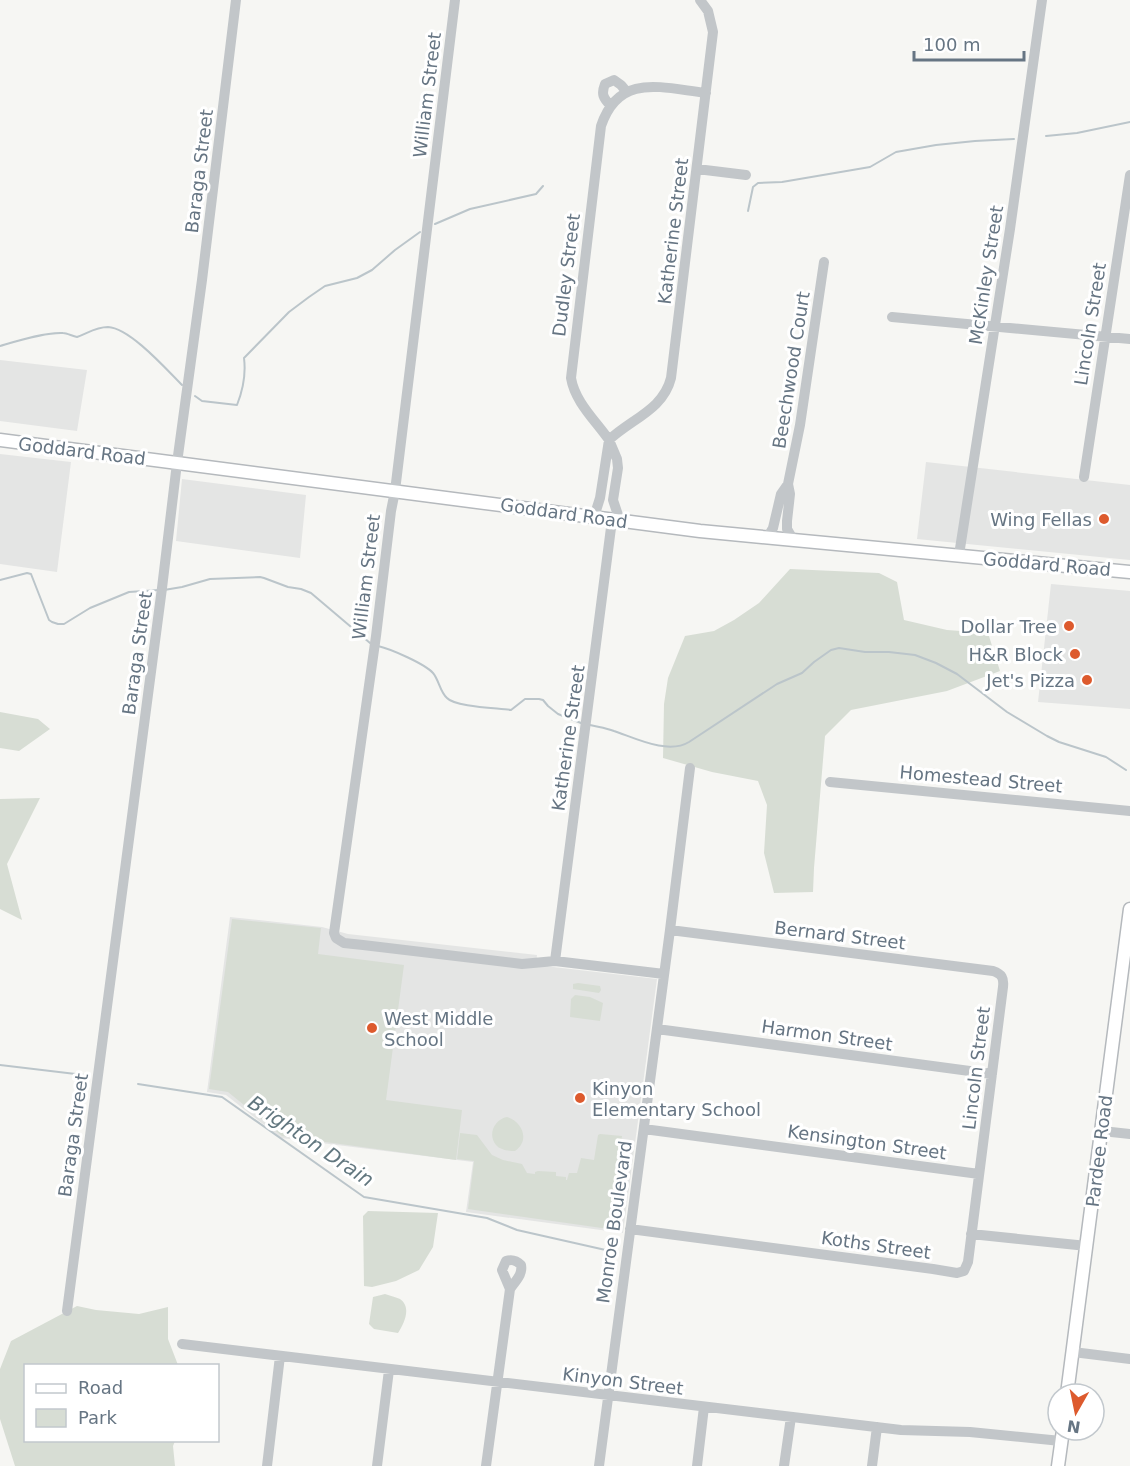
<svg xmlns="http://www.w3.org/2000/svg" width="1130" height="1466" font-family="'DejaVu Sans',sans-serif">
<rect width="100%" height="100%" fill="#f6f6f3"/>
<path fill="#e4e5e4" d="M0 360 87 370 77 431 0 421Z
M0 454 71 462 57 572 0 564Z
M926 462 1130 485V560L917 539Z
M182 479 306 495 300 558 176 541Z
M1051 584 1130 591V709L1038 702Z
M230 917 322 927 348 934 537 955 536 965 657 979 623 1233 466 1212 473 1162 281 1138 226 1095 207 1092Z"/>
<path fill="#d7ddd4" d="M790 569 879 573 897 582 904 620 947 630 988 633 1000 671 947 691 851 710 825 736 814 868 813 892 774 893 764 853 767 805 758 781 712 772 663 758 664 704 668 678 685 636 714 631 734 620 759 603Z
M0 712 38 719 50 729 19 751 0 748Z
M40 798 7 864 22 920 0 909V799Z
M232 919 321 928 318 954 404 965 386 1100 462 1110 456 1160 282 1136 228 1092 209 1089Z
M578 983 600 986 601 990 599 993 573 989V984Z
M575 995 590 997 603 1003 600 1021 570 1017 571 999Z
M507 1117C523 1122 530 1141 515 1151 509 1151 500 1150 496 1145 487 1134 495 1119 507 1117Z
M460 1133 477 1135 492 1155 503 1160 522 1164 527 1173 535 1174V1172L538 1171 556 1172V1176L566 1177V1180H567L569 1173H577L581 1158 594 1160 598 1135 600 1134 622 1136 609 1229 468 1209 474 1161 457 1159Z
M368 1211 438 1213 433 1247 419 1270 396 1281 372 1287 364 1286 363 1216Z
M385 1294C390 1296 396 1297 400 1299 412 1307 404 1324 398 1333L374 1329 369 1324 373 1297Z
M77 1306 96 1310 139 1314 168 1307V1339L178 1365 26 1366V1440L175 1441 173 1446 175 1466H15L0 1419V1369L11 1341Z"/>
<g fill="none" stroke-linecap="round" stroke-linejoin="round">
<path stroke="#bbc5ca" stroke-width="2" d="M1046 136 1077 133 1130 122
M748 211 753 187 758 183 782 182 870 167 896 152 936 145 975 141 1014 139
M435 224 470 209 536 194 543 186
M0 346C17 341 45 332 63 333 67 333 72 336 77 337 88 333 96 327 108 327 130 328 167 370 182 385
M195 396 202 401 237 405C243 390 246 374 244 358L289 312 309 297 325 286 357 278 372 270 395 250 420 232
M0 580 27 573 31 574 49 620 52 622 58 624H64L90 608 129 592 159 590
M164 590 182 587 210 579 260 577 264 578 288 587 301 589 311 593 370 643
M378 646C391 649 425 664 433 673 439 680 440 692 447 698 455 707 498 708 511 710L525 699H539L543 700 548 706 558 714 581 723
M590 725C598 727 606 728 614 731 635 738 668 755 689 742L777 684 802 673 814 662 831 650 839 648 865 652H889L915 655 936 663 957 674 1007 712 1047 736 1059 742 1106 757 1126 770
M0 1065 84 1075
M138 1084 222 1097 364 1197 487 1218 517 1230 610 1251"/>
<defs>
<path id="major" d="M0 440 700 531 1130 572
M1067 1394 1130 909
M1058 1466 1063 1430"/>
</defs>
<use href="#major" stroke="#b5b9bd" stroke-width="15"/>
<path stroke="#c2c6c9" stroke-width="10" d="M455 0 395 491 391 511 376 636 334 933 336 938 344 943 363 945 522 964 555 961 664 974
M700 0 708 11 713 32 671 378C663 410 631 419 609 440 595 420 575 402 571 378L601 126C619 72 662 88 706 93
M611 106C603 98 601 94 605 84L614 80 621 85 626 91
M697 169 746 175
M892 317 1130 339
M1084 477 1130 175
M788 484 800 425 824 262
M594 517 600 498 609 440 617 459 618 468 613 500 620 521
M767 538 773 528 781 494 788 484 790 494 787 521V529L794 541
M959 555 1010 229 1042 0
M830 782 1130 811
M555 961 612 520
M657 1029 992 1074
M644 1129 979 1174
M1102 1131 1130 1134
M630 1229 933 1269 957 1273 964 1271 968 1262 1003 987C1004 978 1002 974 993 971L670 930
M971 1234 1087 1246
M67 1311 162 588 177 463 202 280 236 0
M182 1344 901 1430 970 1432 1061 1441
M1073 1352 1130 1359
M267 1466 280 1356
M377 1466 389 1370
M486 1466 510 1289C515 1281 523 1275 521 1265 516 1260 512 1259 506 1261L502 1270 510 1289
M599 1466 670 930 690 768
M697 1466 704 1407
M784 1466 791 1417
M872 1466 877 1427"/>
<use href="#major" stroke="#fff" stroke-width="12"/>
</g>
<g fill="#dd5a2d" stroke="#fff" stroke-width="2">
<circle cx="1104" cy="519" r="6"/>
<circle cx="1069" cy="626" r="6"/>
<circle cx="1075" cy="654" r="6"/>
<circle cx="1087" cy="680" r="6"/>
<circle cx="372" cy="1028" r="6"/>
<circle cx="580" cy="1098" r="6"/>
</g>
<g text-anchor="middle" dominant-baseline="central" stroke-width="6" stroke-linejoin="round" paint-order="stroke">
<g font-size="18" fill="#667583" stroke="#fff">
<text transform="translate(427 95) rotate(-83)">William Street</text>
<text transform="translate(199 171) rotate(-83)">Baraga Street</text>
<text transform="translate(673 231) rotate(-83)">Katherine Street</text>
<text transform="translate(566 275) rotate(-83)">Dudley Street</text>
<text transform="translate(986 275) rotate(-81)">McKinley Street</text>
<text transform="translate(1090 324) rotate(-81)">Lincoln Street</text>
<text transform="translate(791 370) rotate(-81)">Beechwood Court</text>
<text transform="translate(82 451) rotate(7)">Goddard Road</text>
<text transform="translate(564 513) rotate(8)">Goddard Road</text>
<text transform="translate(1047 564) rotate(5)">Goddard Road</text>
<text transform="translate(366 577) rotate(-83)">William Street</text>
<text transform="translate(137 653) rotate(-82)">Baraga Street</text>
<text transform="translate(568 738) rotate(-82)">Katherine Street</text>
<text transform="translate(981 779) rotate(5)">Homestead Street</text>
<text transform="translate(840 935) rotate(7)">Bernard Street</text>
<text transform="translate(827 1035) rotate(8)">Harmon Street</text>
<text transform="translate(976 1068) rotate(-83)">Lincoln Street</text>
<text transform="translate(73 1135) rotate(-82)">Baraga Street</text>
<text transform="translate(867 1142) rotate(8)">Kensington Street</text>
<text transform="translate(1099 1151) rotate(-83)">Pardee Road</text>
<text transform="translate(614 1222) rotate(-82)">Monroe Boulevard</text>
<text transform="translate(876 1245) rotate(8)">Koths Street</text>
<text transform="translate(623 1381) rotate(7)">Kinyon Street</text>
</g>
<g font-size="18" fill="#667583" stroke="#fff" text-anchor="end">
<text x="1092" y="519">Wing Fellas</text>
<text x="1057" y="626">Dollar Tree</text>
<text x="1063" y="654">H&amp;R Block</text>
<text x="1075" y="680">Jet's Pizza</text>
<text x="384" y="1018" text-anchor="start">West Middle<tspan x="384" dy="21">School</tspan></text>
<text x="592" y="1088" text-anchor="start">Kinyon<tspan x="592" dy="21">Elementary School</tspan></text>
</g>
<g font-size="20" font-style="italic" fill="#62777f" stroke="#fff">
<text transform="translate(311 1141) rotate(34)">Brighton Drain</text>
</g>
</g>
<rect x="24" y="1364" width="195" height="78" fill="#ffffff" stroke="#c2c8cd" stroke-width="1.5"/>
<rect x="36" y="1384" width="30" height="9" fill="#ffffff" stroke="#c2c8cd" stroke-width="1.5"/>
<text x="78" y="1394" font-size="18" fill="#667583">Road</text>
<rect x="36" y="1409" width="30" height="18" fill="#d7ddd4" stroke="#c2c8cd" stroke-width="1.5"/>
<text x="78" y="1424" font-size="18" fill="#667583">Park</text>
<g transform="translate(1076 1412) rotate(189)"><circle r="28" fill="#ffffff" stroke="#c2c8cd" stroke-width="1.5"/>
<path d="M0-4.5L10 22L0 15L-10 22Z" fill="#dd5a2d"/>
<text y="-9" font-size="16" font-weight="bold" text-anchor="middle" fill="#667583">N</text>
</g>
<path d="M914 51v9h110v-9" fill="none" stroke="#667583" stroke-width="3"/>
<text x="923" y="51" font-size="18" fill="#667583" stroke="#ffffff" stroke-width="4.5" paint-order="stroke">100 m</text>
</svg>
